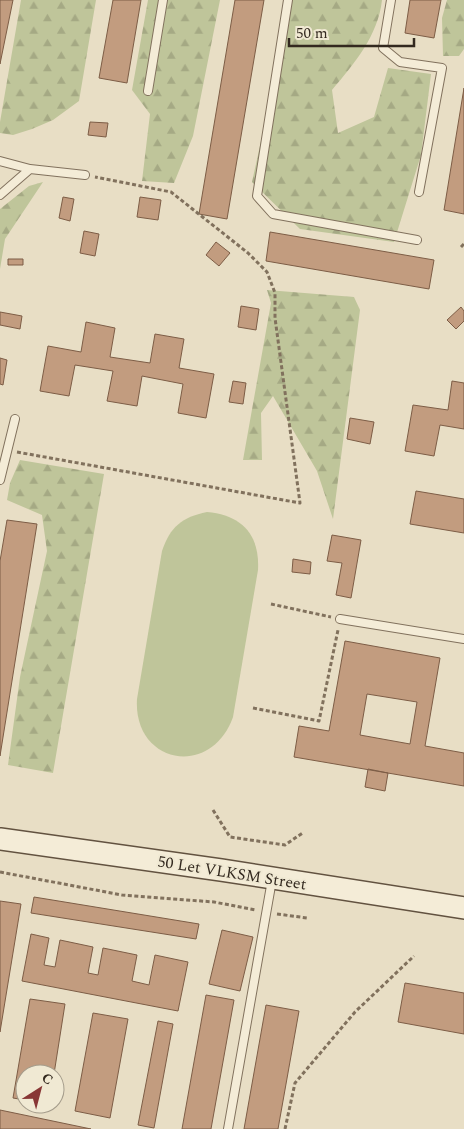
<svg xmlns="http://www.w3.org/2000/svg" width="464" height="1129" font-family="Spectral,serif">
<defs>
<pattern id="forest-firs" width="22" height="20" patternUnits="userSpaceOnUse" patternTransform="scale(1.25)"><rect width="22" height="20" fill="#bfc59a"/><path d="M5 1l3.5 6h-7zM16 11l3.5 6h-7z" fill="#a5a984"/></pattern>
</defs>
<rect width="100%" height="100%" fill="#e8dec5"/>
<path fill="url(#forest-firs)" d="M21 0H96L79 101 53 120 32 129 13 135 0 133V122Z
M148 0H220L193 136 174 183 142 181 150 114 132 90Z
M292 0H382C378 36 354 64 332 90L338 133 374 117 388 68 431 74 421 155 394 242 300 229 252 182Z
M447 0H464V49L459 56H443L442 18Z
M43 182 5 239 0 269V209L29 186Z
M267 290 354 297 360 310 333 519 317 471 273 396 261 413 262 460H243L271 303Z
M20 460 104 474 53 773 8 765 20 677 47 551 42 515 7 500 10 483Z"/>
<path fill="#bfc59a" d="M207 512C242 515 260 535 258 570L233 717C211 779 133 764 137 699L162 551C170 527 182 517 207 512Z"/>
<path fill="#c29c7f" stroke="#7d5d46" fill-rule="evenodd" d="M0 0H13L0 64Z
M113 0H141L127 83 99 78Z
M235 0H264L227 219 199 214Z
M410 0H441L434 38 405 33Z
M464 88V214L444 210Z
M90 122 108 123 106 137 88 135Z
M63 197 74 199 70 221 59 218Z
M140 197 161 200 158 220 137 217Z
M84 231 99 234 95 256 80 253Z
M270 232 434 260 429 289 266 261Z
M216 242 230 253 219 266 206 255Z
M8 259H23V265H8Z
M241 306 259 309 256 330 238 327Z
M461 307 464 311V321L456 329 447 320Z
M0 312 22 316 20 329 0 325Z
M86 322 115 328 110 357 150 363 155 334 184 339 179 368 214 374 206 418 178 413 183 384 142 376 137 406 107 401 113 371 75 365 69 396 40 391 48 346 81 352Z
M0 358 7 360 3 385 0 384Z
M233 381 246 383 243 404 229 402Z
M452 381 464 383V429L440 425 434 456 405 451 413 405 448 410Z
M350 418 374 422 370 444 347 439Z
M416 491 464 499V533L410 524Z
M7 520 37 524 0 756V561Z
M332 535 361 540 351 598 336 595 342 563 327 561Z
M293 559 311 562 310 574 292 572Z
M345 641 440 658 425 746 464 753V786L294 757 299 726 329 731ZM367 694 417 702 410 744 360 735Z
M368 769 388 773 385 791 365 787Z
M34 897 199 924 196 939 31 913Z
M0 901 21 904 0 1032Z
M222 930 253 937 240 991 209 984Z
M31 934 49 938 44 965 55 967 60 940 93 947 88 973 98 975 103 948 137 955 132 981 149 985 155 955 188 962 178 1011 22 981Z
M405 983 464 993V1034L398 1022Z
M206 995 234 1000 211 1129H182Z
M30 999 65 1004 54 1074H25V1100L13 1098Z
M266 1005 299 1011 278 1129H244Z
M93 1013 128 1019 110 1118 75 1111Z
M158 1021 173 1024 154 1128 138 1125Z
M0 1110 91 1129H0Z"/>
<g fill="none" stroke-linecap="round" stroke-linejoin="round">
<defs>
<path id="service" d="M288 0 257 196 273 214 417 240
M391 0 383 48 400 62 442 68 419 192
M148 91 163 0
M0 161 30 169
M0 195 30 169 85 175
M0 480 15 419
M340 619 464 639
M228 1129 272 880"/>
<path id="secondary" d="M0 839 221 870 464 908"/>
</defs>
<use href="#service" stroke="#81715d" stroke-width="10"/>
<use href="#secondary" stroke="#625240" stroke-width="24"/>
<path stroke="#81715d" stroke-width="3" stroke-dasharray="4 2.5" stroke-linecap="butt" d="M461 247 464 244
M17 452 300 503 275 318V293L267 272 248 253 171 192 95 177
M271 604 331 617
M253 708 319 721 338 630
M213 810 230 837 285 845 304 832
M0 872 122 895 214 902 256 910
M277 914 307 918
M285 1129 295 1083 355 1012 414 956"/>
<use href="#service" stroke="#f4ecd7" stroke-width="8"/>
<use href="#secondary" stroke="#f4ecd7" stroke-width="21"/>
</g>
<g text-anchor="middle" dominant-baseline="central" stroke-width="4" stroke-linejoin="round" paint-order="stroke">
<g font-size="16" fill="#33291f" stroke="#f0e9d3">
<text transform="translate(232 873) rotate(9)">50 Let VLKSM Street</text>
</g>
</g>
<g transform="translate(40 1089) rotate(36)"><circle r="24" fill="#f0e9d3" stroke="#a49c8b"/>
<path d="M0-4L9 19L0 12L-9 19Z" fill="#883635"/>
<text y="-8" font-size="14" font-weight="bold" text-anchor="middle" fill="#33291f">С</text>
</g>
<path d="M289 38v8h125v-8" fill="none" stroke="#33291f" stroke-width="2.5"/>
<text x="296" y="38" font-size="15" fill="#33291f" stroke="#f0e9d3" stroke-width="4" paint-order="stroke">50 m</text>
</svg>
